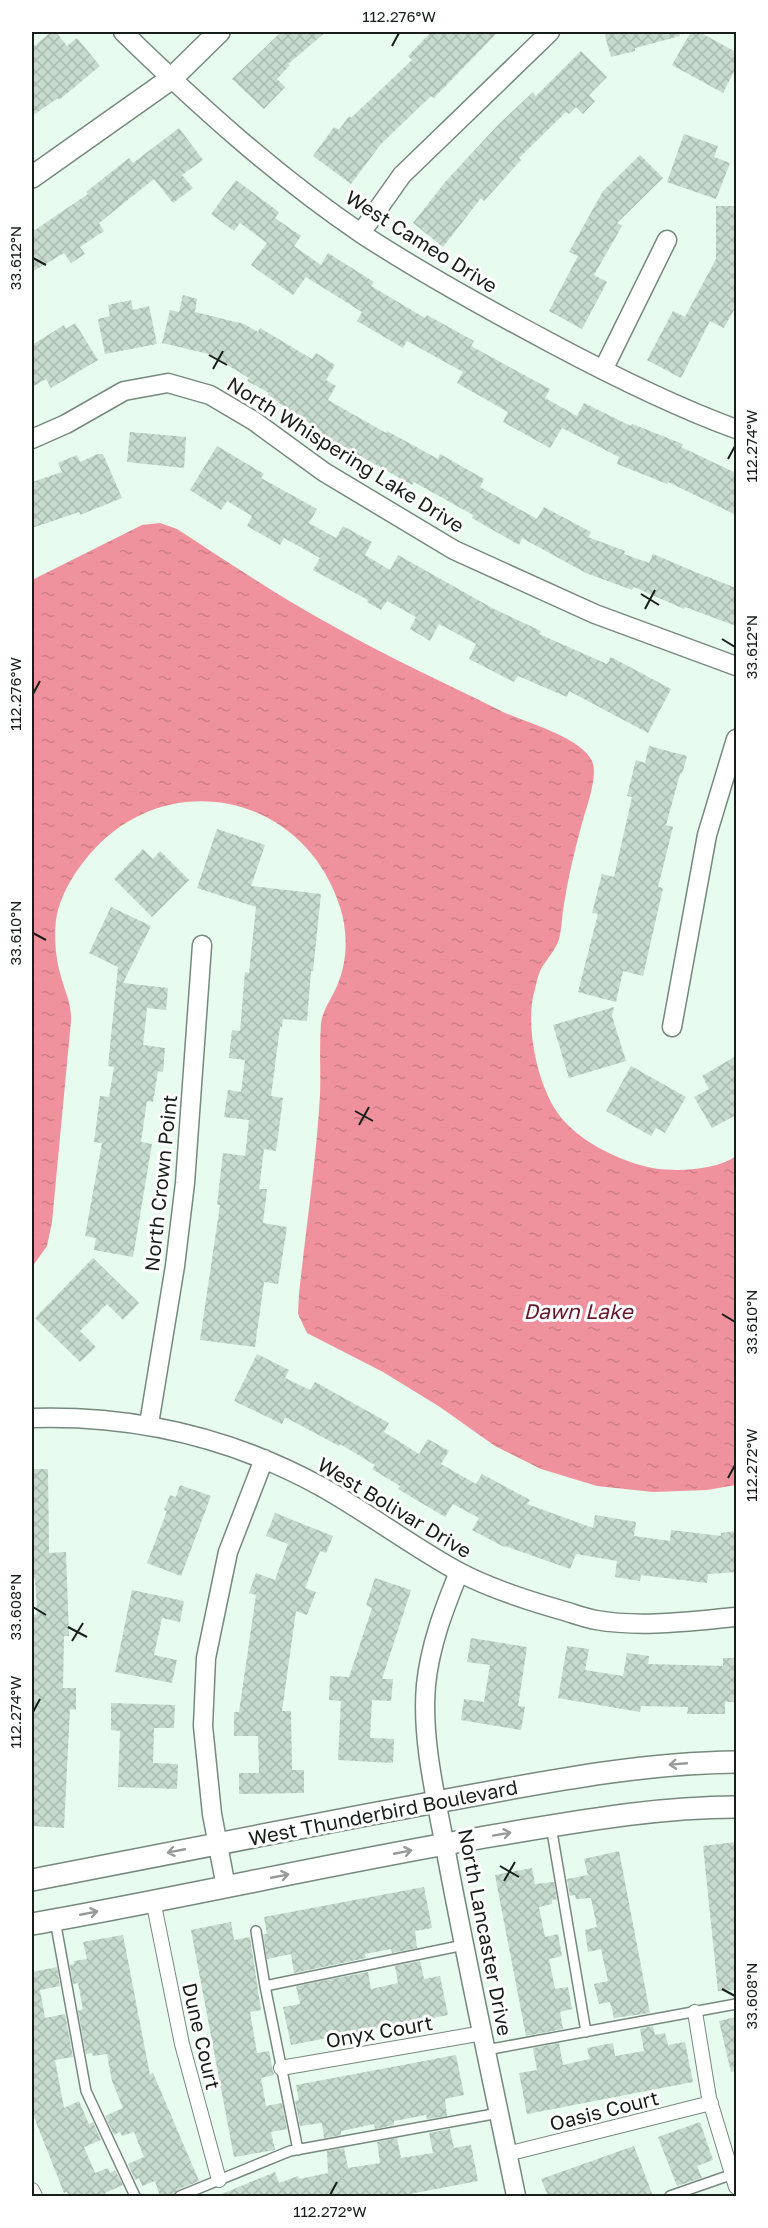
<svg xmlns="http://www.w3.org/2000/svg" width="768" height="2228" font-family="'Golos Text',sans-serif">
<defs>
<pattern id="water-ripples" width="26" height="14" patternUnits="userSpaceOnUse" patternTransform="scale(1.5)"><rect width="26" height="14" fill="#f0929d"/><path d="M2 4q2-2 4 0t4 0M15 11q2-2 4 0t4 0" fill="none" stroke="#cd7d87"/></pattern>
<pattern id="building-cross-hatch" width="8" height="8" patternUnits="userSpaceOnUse" patternTransform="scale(1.5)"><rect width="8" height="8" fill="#c7dace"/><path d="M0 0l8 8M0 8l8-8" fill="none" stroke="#aabbb0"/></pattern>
</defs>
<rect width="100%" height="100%" fill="#e7fbee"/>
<path fill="url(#water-ripples)" d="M160 523 177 529C228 562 279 597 333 626 388 657 445 683 501 711 524 722 581 737 592 761 599 776 585 811 581 827 574 853 568 878 564 904 562 914 562 925 560 935 558 948 546 959 540 971 537 979 535 989 533 997 526 1032 539 1094 564 1121 583 1142 613 1157 640 1165 665 1173 714 1172 736 1156V1485L707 1490 653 1492 597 1486 541 1469 495 1446 440 1407 383 1372 307 1333 298 1314 299 1294C306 1228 316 1162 320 1096 321 1072 319 1048 321 1024 322 1011 332 998 337 986 348 961 348 932 340 907 304 793 166 764 89 855 75 872 64 889 58 910 53 928 55 955 60 973 64 990 72 1003 71 1021L52 1222 47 1246 32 1267V580L142 525Z"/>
<path fill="url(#building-cross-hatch)" d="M51 32H56L67 46 77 38 100 66 59 100 58 98 32 116V48Z
M281 32H326L288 64 290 65 277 79 285 87 264 109 232 79Z
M431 32H498L434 98 431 96 381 144 351 184 313 156 334 127 339 130 349 116 351 118 412 60 408 56Z
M604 32H679L680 36 635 48V51L611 57Z
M691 32H699L736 52V68L723 93 672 65Z
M581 51 607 77 589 95 595 101 583 114 576 107 569 114 566 112 519 158 521 160 484 201 481 198 443 247 413 223 446 181 498 125 533 92 536 96Z
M179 128 203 160 182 175 193 188 173 203 154 179 99 223 104 231 80 247 85 254 71 263 64 253 32 272V232L88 194 86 192 129 158 133 163Z
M684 134 718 146 714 157 730 163 716 199 667 182Z
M640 155 663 178 617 223 622 226 594 275 607 282 582 329 549 311 578 256 569 252 603 191Z
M236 180 279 212 275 218 301 236 294 246 321 265 328 253 374 282 371 286 425 318 427 315 474 341 471 346 550 389 545 398 577 416 584 403 631 426 632 424 683 444 681 447 736 473V515L668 482 667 484 617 464 619 457 562 428 550 448 503 422 508 412 457 383 463 372 407 341 403 348 357 321 362 312 306 277 293 295 251 265 267 243 240 223 234 231 211 214Z
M716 206H736V306L724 328 710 321 681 378 647 360 673 311 685 317 716 259Z
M183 295 197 299 195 312 244 324 258 332 260 328 312 359 316 353 335 365 326 380 336 386 328 400 386 433 387 431 438 459 440 454 484 479 480 487 537 519 544 507 591 532 588 537 625 551 624 554 649 563 653 554 700 574 736 588V626L685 607 684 609 634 587 632 590 586 573 522 538 519 545 472 518 473 515 414 482 412 485 318 432 319 429 289 410 268 395 269 393 247 381 249 378 209 354 162 343 170 310 179 312Z
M131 300 133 310 149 306 157 344 105 354 98 319 110 316 108 305Z
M75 323 98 360 51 388 46 379 32 387V345L64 325 66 329Z
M130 432 186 437 184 468 127 462Z
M217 446 264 474 261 478 317 509 309 523 336 538 343 526 372 542 365 555 390 570 398 555 494 609 541 631 539 634 607 664 611 657 671 689 648 733 569 691 567 697 518 676 514 682 469 659 476 644 439 624 430 641 410 629 416 617 387 601 381 610 367 602 368 600 313 570 320 558 284 538 280 545 247 526 252 516 227 501 221 510 190 490Z
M98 454H103L122 498 80 515 79 512 32 528V482L62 472 58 463 77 455 80 462Z
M649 746 687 756 682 774H680L666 825 673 827 658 887 663 888 643 976 623 971 616 1002 578 992 598 914 592 913 602 874 614 877 632 797 627 796 636 760 645 763Z
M217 829 265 845 251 886 321 894 313 971H311L307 1021 283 1019 282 1027H280L271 1096 283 1098 276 1151 264 1149 259 1189H267L263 1223 287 1227 278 1284 264 1282 255 1347 200 1340 220 1205H217L223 1153 245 1156 249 1120 224 1117 228 1090 241 1092 245 1060 229 1058 232 1030 240 1031 245 972 249 973 256 907 197 888Z
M143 849 153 859 160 851 189 880 152 917 114 879Z
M111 907 151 926 123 983 168 988 166 1010 147 1008 143 1045 165 1048 163 1072 158 1071 153 1102 147 1101 141 1142 152 1144 133 1257 94 1250 96 1238 85 1236 102 1143 94 1142 100 1096 109 1097 114 1067 108 1066 118 967 89 953Z
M614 1007 612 1016 626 1061 569 1078 553 1025Z
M736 1056V1115L712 1128 694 1097 709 1089 702 1076Z
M631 1066 686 1097 665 1133 656 1128 651 1136 606 1111Z
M93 1258 139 1303 123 1320 107 1304 80 1331 96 1347 80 1362 35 1318Z
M257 1354 289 1370 285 1378 310 1390 315 1382 389 1423 384 1432 419 1454 428 1439 449 1451 441 1464 476 1484 482 1474 530 1500 527 1504 593 1528 595 1515 636 1522 634 1536 670 1541 671 1530 721 1536V1533L736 1531V1572L708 1574 707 1583 641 1575 640 1581 615 1577 617 1561 576 1554 570 1569 505 1546 504 1547 472 1530 479 1518 453 1504 445 1517 398 1489 400 1486 372 1469 375 1465 340 1444 339 1446 285 1417 282 1424 234 1401Z
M32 1469H48L49 1553 66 1552 69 1636H64L63 1688H76V1710L70 1709 64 1828 32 1826V1615L37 1614 35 1578H32Z
M180 1485 211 1496 181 1576 147 1563 167 1511 164 1510 170 1495 176 1497Z
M275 1513 333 1536 326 1553 320 1551 305 1588 316 1592 307 1615 296 1611 282 1711H291L292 1770H304V1793L239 1794V1773H259L258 1736H234V1712H239L256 1595 249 1593 256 1573 275 1580 288 1544 266 1536Z
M375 1578 411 1590 382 1679H393L391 1701 372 1700 370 1738 394 1739 393 1763 338 1760 341 1701 329 1700 330 1676 349 1677 372 1608 366 1605Z
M132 1590 184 1601 180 1622 162 1618 154 1655 177 1660 172 1683 115 1672Z
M471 1638 527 1647 518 1706 525 1707 521 1730 461 1720 464 1699 484 1702 490 1665 467 1662Z
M567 1646 589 1649 585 1670 623 1676 627 1653 649 1656 648 1664 723 1666V1658H736V1702H725V1714H687L688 1707 641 1706 640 1712 558 1698Z
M111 1703 175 1705 174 1728H154L153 1763 178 1764 177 1789 118 1787 120 1731 111 1730Z
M736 1842V1990L718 1991 703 1846Z
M619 1851 650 2013 614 2018 610 2002 599 2004 594 1984 608 1981 601 1949 588 1952 585 1930 597 1927 591 1898 576 1899 575 1895 570 1896 567 1879 588 1875 584 1859Z
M532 1868 535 1884 554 1882 557 1899 552 1900V1904L539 1907 545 1937 558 1934 562 1956 549 1959 555 1989 568 1987 572 2009 560 2012 563 2029 526 2036 495 1875Z
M424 1887 432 1928 415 1931 417 1948 392 1953 391 1949 365 1954 366 1958 294 1973 291 1954 267 1959 263 1934H267L264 1917Z
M231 1922 234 1940 250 1937 261 2010 250 2012 257 2053 269 2051 274 2075 261 2078 266 2106 282 2103 287 2129 271 2132 275 2150 234 2157 191 1930Z
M123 1935 150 2075 153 2073 199 2181 177 2190 173 2196H160L155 2181 142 2186 139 2178 135 2180 128 2164 144 2157 134 2132 122 2136 120 2132 114 2135 105 2116 123 2108 112 2081 107 2054 93 2056 92 2053 86 2054 78 2011 83 2009 78 1983 73 1984 70 1965 74 1964V1961L87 1959 83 1942Z
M420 1961 424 1979 440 1976 448 2015 291 2045 283 2007 300 2004 296 1986 368 1972 371 1989 398 1983 395 1966Z
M57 1967 60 1986 40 1990 45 2018 65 2014 73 2057 55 2060 64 2108 79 2101 88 2122 89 2124 93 2122 101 2140 84 2147 95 2173 108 2168 110 2173 115 2170 123 2185 105 2193 106 2196H69L67 2192 64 2193 32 2112V1972Z
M736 2017V2071L731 2072 719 2021Z
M653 2026 655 2035 665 2033 668 2045 685 2042 693 2082 527 2114 519 2073 537 2070 533 2048 559 2043 563 2065 590 2059 587 2048 613 2043 615 2056 644 2051 640 2029Z
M456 2055 464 2095 445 2099 447 2116 427 2119 426 2115 394 2121V2125L375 2129 374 2124 341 2131V2135L324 2138 322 2123 300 2126 295 2101 299 2100 296 2085Z
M700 2122 713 2160 697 2166 702 2178 677 2186 658 2137Z
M450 2129 454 2148 471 2145 478 2181 399 2196H217L275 2172 279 2183 298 2176 299 2179 328 2173 327 2151 344 2148 348 2168 380 2163 377 2142 397 2138 401 2158 433 2153 429 2133Z
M634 2146 653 2196H548L541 2179Z"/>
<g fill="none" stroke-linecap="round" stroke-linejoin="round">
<defs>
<path id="service" d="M551 1826 586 2032
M55 1920 86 2091 135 2196
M256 1931 265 1986 298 2150
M265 1986 464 1945
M486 2050 736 2004
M180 2196 290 2151 499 2113
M670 2196 736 2173"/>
<path id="pedestrian" d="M153 1900 182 2044 219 2180
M695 2012 709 2098 736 2187
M281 2068 483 2033
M507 2154 711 2103
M32 2190 35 2196"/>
<path id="minor" d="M123 32C197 104 276 176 362 234 423 274 487 309 551 343 611 375 673 406 736 429
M361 233 402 175 550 32
M603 370 667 240
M32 439 66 424 124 391 168 383 210 395 254 421 324 472 454 550 595 614 736 666
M672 1027 707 835 736 739
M32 1418C133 1415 230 1437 320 1486 367 1512 411 1546 459 1572 491 1589 526 1600 561 1610 572 1613 584 1618 596 1620 642 1628 691 1621 736 1617
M149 1424 175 1266 185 1183 202 945
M459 1572C444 1609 430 1645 426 1685 421 1741 437 1802 447 1857 468 1970 493 2083 516 2196
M226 1887 212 1814 203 1726 206 1658 228 1552 264 1459"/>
<path id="tertiary" d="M32 177 172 78 219 32
M32 1880C166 1853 301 1827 436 1802 536 1784 635 1763 736 1762
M32 1924C187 1897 341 1861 497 1835 576 1822 656 1807 736 1807"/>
</defs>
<use href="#service" stroke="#77897e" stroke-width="12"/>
<use href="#pedestrian" stroke="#77897e" stroke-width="16"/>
<use href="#minor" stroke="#77897e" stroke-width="21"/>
<use href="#tertiary" stroke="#77897e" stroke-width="24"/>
<use href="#service" stroke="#fff" stroke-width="9"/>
<use href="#pedestrian" stroke="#fff" stroke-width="14"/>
<use href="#minor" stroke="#fff" stroke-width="18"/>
<use href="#tertiary" stroke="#fff" stroke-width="21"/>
</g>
<defs><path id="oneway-shaft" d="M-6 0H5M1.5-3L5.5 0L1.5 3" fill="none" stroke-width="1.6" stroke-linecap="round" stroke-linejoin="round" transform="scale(1.5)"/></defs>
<g stroke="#979a98">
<use href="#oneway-shaft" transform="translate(678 1764) rotate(175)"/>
<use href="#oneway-shaft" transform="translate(502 1834) rotate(-10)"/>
<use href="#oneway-shaft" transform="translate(176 1851) rotate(169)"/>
<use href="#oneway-shaft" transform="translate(403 1852) rotate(-11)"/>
<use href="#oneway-shaft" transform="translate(280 1876) rotate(-11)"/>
<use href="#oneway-shaft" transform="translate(89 1913) rotate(-11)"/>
</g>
<path fill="none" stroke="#181f1b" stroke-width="2" d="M392 46 399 33M33 258 46 265M209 355 227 365M213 369 223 351M728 459 735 446M641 594 659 605M645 609 655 590M722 639 735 647M33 694 40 681M33 933 46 940M355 1111 373 1121M359 1125 369 1107M722 1314 735 1322M728 1478 735 1465M33 1607 46 1615M68 1627 87 1637M72 1641 83 1623M33 1712 40 1699M500 1866 519 1877M504 1881 515 1862M722 1989 735 1996M330 2195 337 2182"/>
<g text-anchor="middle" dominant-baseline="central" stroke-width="6" stroke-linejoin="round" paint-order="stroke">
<g font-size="20" fill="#181f1b" stroke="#fff">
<text transform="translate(422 241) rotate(32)">West Cameo Drive</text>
<text transform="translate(346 454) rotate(32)">North Whispering Lake Drive</text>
<text transform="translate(160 1183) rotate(-84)">North Crown Point</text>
<text transform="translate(395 1507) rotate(31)">West Bolivar Drive</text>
<text transform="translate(383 1812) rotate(-11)">West Thunderbird Boulevard</text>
<text transform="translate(486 1932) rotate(79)">North Lancaster Drive</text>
<text transform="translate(379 2031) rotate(-10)">Onyx Court</text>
<text transform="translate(202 2036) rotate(77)">Dune Court</text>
<text transform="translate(604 2110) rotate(-14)">Oasis Court</text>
</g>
<g font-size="21" font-style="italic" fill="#69172a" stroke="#fff">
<text x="578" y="1311">Dawn Lake</text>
</g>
</g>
<rect width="768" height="2228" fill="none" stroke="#ffffff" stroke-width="66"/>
<rect x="33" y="33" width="702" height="2162" fill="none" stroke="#181f1b" stroke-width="2"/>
<g font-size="15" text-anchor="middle" fill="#181f1b">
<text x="399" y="22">112.276°W</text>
<text transform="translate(16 258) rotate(-90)" y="5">33.612°N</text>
<text transform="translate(752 446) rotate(-90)" y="5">112.274°W</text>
<text transform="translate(752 647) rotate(-90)" y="5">33.612°N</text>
<text transform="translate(16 694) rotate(-90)" y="5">112.276°W</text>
<text transform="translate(16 933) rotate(-90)" y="5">33.610°N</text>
<text transform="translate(752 1322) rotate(-90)" y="5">33.610°N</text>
<text transform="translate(752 1465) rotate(-90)" y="5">112.272°W</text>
<text transform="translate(16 1607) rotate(-90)" y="5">33.608°N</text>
<text transform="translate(16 1712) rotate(-90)" y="5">112.274°W</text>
<text transform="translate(752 1996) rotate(-90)" y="5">33.608°N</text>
<text x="330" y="2217">112.272°W</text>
</g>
</svg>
